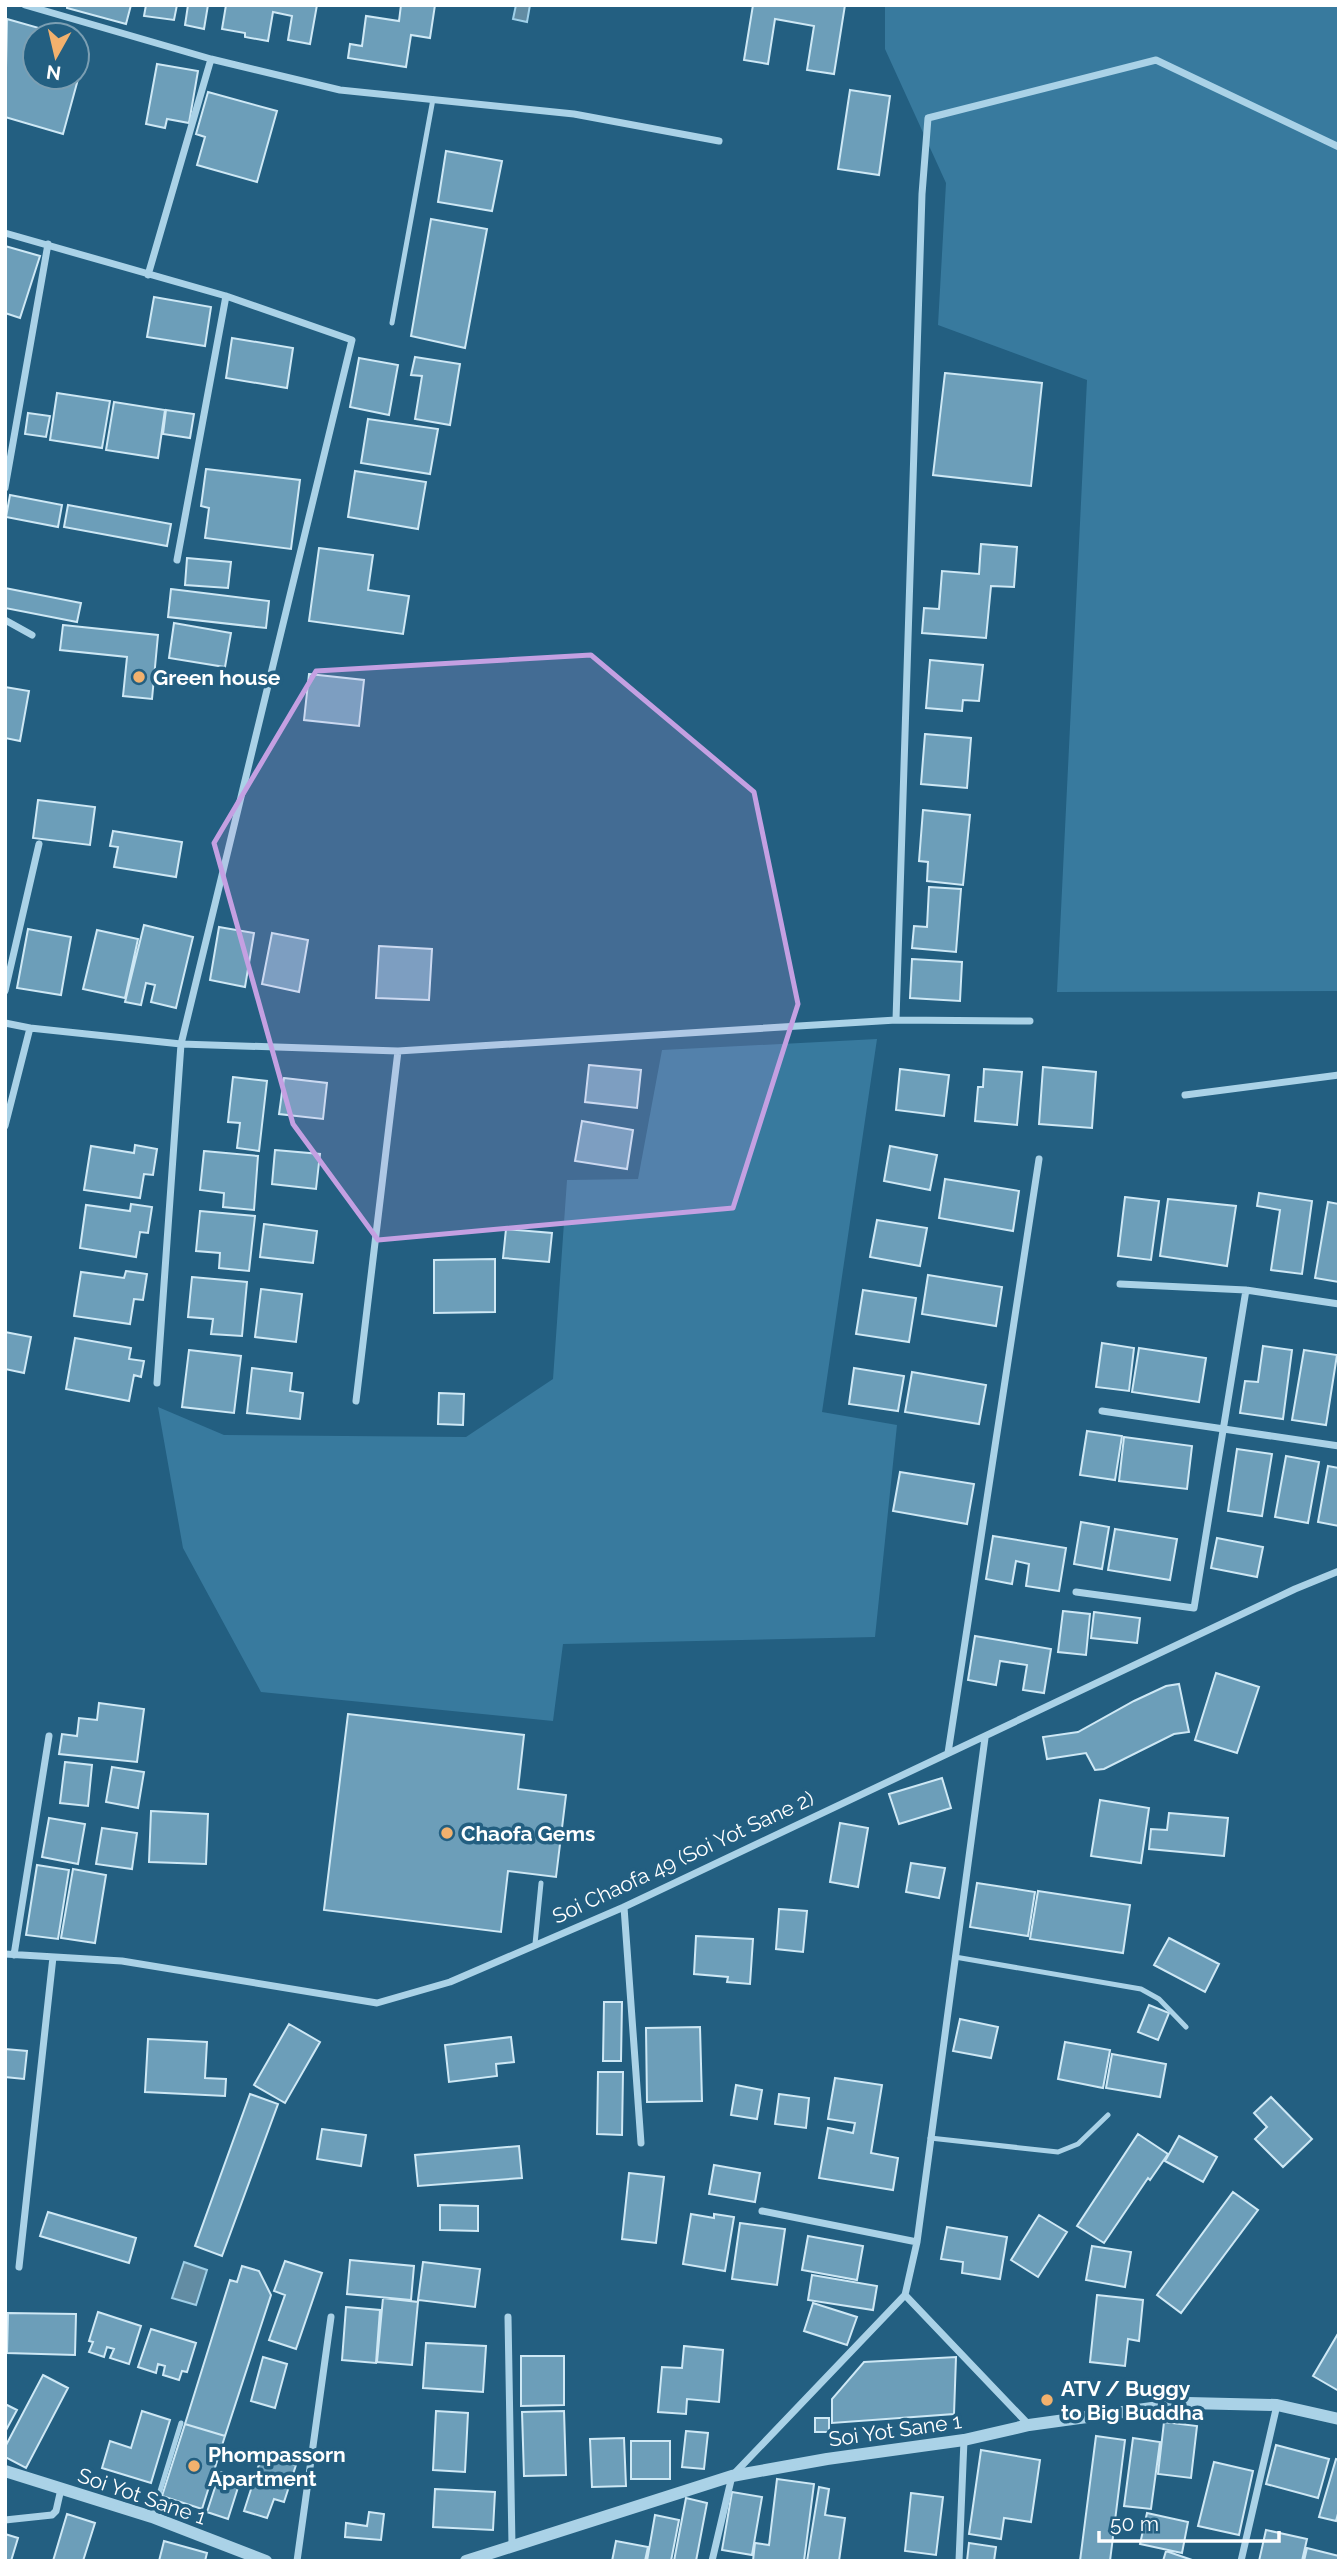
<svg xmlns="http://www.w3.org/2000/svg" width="1344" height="2566" font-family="Raleway,sans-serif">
<rect width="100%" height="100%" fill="#235f81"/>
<path fill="#387a9e" d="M885 5H1339V991L1057 992 1087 380 938 325 946 183 885 49Z
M877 1039 822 1412 897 1425 875 1637 563 1644 553 1721 261 1692 183 1548 158 1407 224 1435 466 1437 553 1379 567 1180 638 1179 662 1050Z"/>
<path fill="#628ca3" stroke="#9ecfe8" stroke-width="2" d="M516 5H530L527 22 513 19Z
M184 2262 207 2270 196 2305 172 2298Z"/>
<path fill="#6c9eb9" stroke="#cee8f5" stroke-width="2" d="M67 5H131L126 24 67 8Z
M146 5H177L174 20 144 16Z
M188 5H208L204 29 185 25Z
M226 5H317L310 44 288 40 292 16 273 12 268 41 245 37V33L222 29Z
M401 5H435L430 38 411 35 406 67 348 58 350 44 362 46 366 16 399 21Z
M753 5H845L834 74 807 70 814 26 775 19 768 64 744 60Z
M7 19 39 28 35 35 30 58 35 59V77H77V71L80 72 63 134 5 117Z
M157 64 198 71 189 123 167 119 165 128 146 124Z
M850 90 890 96 879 175 838 169Z
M208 92 277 111 257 182 197 165 205 137 196 134Z
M446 151 502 161 492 211 438 202Z
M431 219 487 229 465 348 411 336Z
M5 246 40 256 20 318 5 313Z
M154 297 211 307 205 346 147 337Z
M232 338 293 348 287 388 226 378Z
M415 357 460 364 450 425 415 419 422 376 411 375Z
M359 358 398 365 389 415 350 407Z
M945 373 1042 383 1031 486 933 475Z
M57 393 110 401 102 448 50 440Z
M114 402 165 410 158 458 106 450Z
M166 410 194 414 190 438 163 434Z
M28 413 50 416 46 437 25 434Z
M368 419 438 429 430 474 361 463Z
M206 469 300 480 291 549 205 538 209 508 201 506Z
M355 471 426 482 418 529 348 517Z
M10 495 62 505 58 527 6 517Z
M68 505 171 524 167 546 64 527Z
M981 544 1017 547 1014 587 991 586 986 638 922 633 924 608 939 609 942 571 979 574Z
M319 548 373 555 368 590 409 596 403 634 309 621Z
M187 558 231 562 228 588 185 585Z
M5 588 81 603 77 622 5 608Z
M171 589 269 601 266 628 168 617Z
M174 623 231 633 225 667 169 658Z
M63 625 158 635 152 699 123 696 127 657 60 650Z
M930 660 983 665 979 701 963 700 962 711 926 708Z
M309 674 364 680 359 726 304 720Z
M5 687 29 691 20 741 5 738Z
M925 734 971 738 967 788 921 784Z
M38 800 95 807 90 845 33 838Z
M923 810 970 815 963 885 927 881 928 862 919 861Z
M113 831 182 842 176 877 114 867 118 847 110 846Z
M929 887 961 889 956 952 912 948 914 926 927 927Z
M144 925 193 937 176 1008 151 1002 155 985 146 983 141 1005 125 1002Z
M219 927 254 933 245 987 210 980Z
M28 929 71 937 61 995 17 988Z
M97 930 138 939 125 998 83 989Z
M272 933 308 940 299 992 262 984Z
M379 946 432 949 429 1000 376 998Z
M912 959 962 962 960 1001 910 998Z
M589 1065 641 1070 637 1108 585 1102Z
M1043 1067 1096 1072 1092 1128 1039 1124Z
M900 1069 949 1075 944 1116 896 1110Z
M984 1069 1022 1072 1017 1125 975 1121 978 1087H983Z
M233 1077 267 1081 259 1151 237 1148 240 1123 228 1122Z
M284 1078 327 1083 323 1119 279 1114Z
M582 1121 633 1130 627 1169 575 1161Z
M135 1145 157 1149 153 1175 144 1174 140 1198 84 1190 91 1146 134 1153Z
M890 1146 937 1155 930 1190 884 1181Z
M275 1150 320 1154 316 1189 272 1184Z
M204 1151 258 1156 254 1210 223 1207 224 1193 200 1190Z
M945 1179 1019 1191 1013 1231 939 1218Z
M1259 1193 1312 1201 1302 1274 1271 1270 1280 1210 1257 1206Z
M1125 1197 1159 1201 1151 1260 1118 1256Z
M1168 1199 1236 1206 1227 1266 1160 1256Z
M1328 1202 1339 1204V1282L1315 1278Z
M131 1204 152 1207 148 1233 140 1232 136 1257 80 1248 86 1205 130 1211Z
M200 1211 255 1216 249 1271 219 1268 220 1253 196 1251Z
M877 1220 927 1228 920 1266 870 1257Z
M264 1224 317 1231 313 1263 260 1257Z
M506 1229 552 1233 549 1262 503 1258Z
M495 1259V1312L434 1313V1260Z
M126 1271 147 1274 143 1300 134 1299 130 1324 74 1316 81 1272 124 1278Z
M928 1275 1002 1287 996 1326 922 1314Z
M192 1277 247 1282 242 1336 211 1334 213 1319 188 1317Z
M261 1289 302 1294 296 1342 255 1337Z
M863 1290 916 1298 909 1342 856 1334Z
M5 1332 31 1337 24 1373 5 1369Z
M75 1338 131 1348 129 1359 144 1361 141 1377 134 1375 129 1401 66 1389Z
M1102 1343 1134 1348 1129 1391 1096 1387Z
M1263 1346 1292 1350 1283 1419 1240 1413 1245 1381 1258 1382Z
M1139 1348 1206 1358 1199 1402 1132 1392Z
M189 1350 241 1356 234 1413 182 1407Z
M1304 1350 1337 1355 1326 1425 1292 1420Z
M252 1368 292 1373 290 1391 303 1393 300 1419 247 1413Z
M854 1368 904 1376 898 1411 849 1404Z
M912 1372 986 1385 979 1424 905 1412Z
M439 1393 464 1394 463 1425 438 1424Z
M1087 1431 1122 1436 1115 1480 1080 1475Z
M1124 1437 1192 1446 1187 1489 1119 1481Z
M1237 1449 1272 1454 1262 1516 1228 1511Z
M1286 1456 1319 1462 1308 1523 1275 1517Z
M1328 1466 1339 1468V1526L1318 1522Z
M900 1472 974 1484 967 1524 893 1511Z
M1081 1522 1109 1527 1102 1569 1074 1564Z
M1115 1529 1177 1539 1170 1580 1108 1570Z
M993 1536 1066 1548 1059 1591 1026 1586 1029 1564 1016 1561 1012 1584 986 1579Z
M1217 1538 1263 1547 1257 1577 1211 1568Z
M1063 1611 1090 1614 1086 1655 1058 1652Z
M1094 1612 1140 1618 1137 1643 1091 1638Z
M975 1636 1051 1649 1044 1693 1023 1690 1027 1665 1000 1661 996 1685 968 1680Z
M1216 1673 1259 1687 1237 1753 1195 1740Z
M1179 1684 1189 1732 1174 1734 1104 1769 1095 1770 1086 1753 1047 1759 1043 1737 1078 1732 1134 1701 1166 1686Z
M99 1703 144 1709 137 1762 59 1754 62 1734 77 1736 79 1718 97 1720Z
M348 1714 524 1735 518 1789 566 1795 556 1877 508 1871 501 1932 324 1910Z
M65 1762 92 1765 88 1806 60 1803Z
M112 1767 144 1772 138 1808 106 1802Z
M942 1778 951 1808 899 1824 889 1794Z
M1100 1800 1149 1808 1141 1863 1091 1856Z
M151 1811 208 1814 206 1864 149 1862Z
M1169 1813 1228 1818 1224 1856 1149 1849 1151 1829 1167 1830Z
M49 1818 85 1824 78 1864 42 1857Z
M840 1823 868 1828 858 1887 830 1882Z
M102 1828 137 1833 132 1869 96 1864Z
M911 1863 945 1868 939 1898 906 1892Z
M37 1865 69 1870 58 1939 26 1935Z
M73 1869 106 1875 95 1943 61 1938Z
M977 1883 1035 1892 1028 1936 970 1927Z
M1038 1891 1130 1905 1123 1953 1030 1939Z
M779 1909 807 1911 803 1952 776 1949Z
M696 1936 753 1939 750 1984 727 1982 728 1977 694 1974Z
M1169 1938 1219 1964 1205 1992 1154 1965Z
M604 2002H622L621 2061H603Z
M1149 2005 1169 2013 1158 2040 1138 2032Z
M960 2019 998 2027 991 2058 953 2051Z
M289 2024 320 2042 285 2103 254 2085Z
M700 2027 702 2101 647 2102 646 2028Z
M511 2037 514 2062 496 2064 497 2076 449 2082 445 2045Z
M148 2039 207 2042 205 2078 226 2079 225 2096 145 2092Z
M1065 2042 1110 2050 1103 2088 1058 2079Z
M5 2049 27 2051 24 2079 5 2077Z
M1112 2054 1166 2064 1160 2097 1106 2088Z
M598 2072H623L622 2135 597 2134Z
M835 2078 882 2085 871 2153 898 2158 893 2190 819 2178 828 2128 853 2133 855 2123 828 2119Z
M736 2085 762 2090 757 2119 731 2115Z
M250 2094 278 2104 222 2256 195 2246Z
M779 2094 809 2098 806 2128 775 2124Z
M1271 2097 1312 2139 1283 2167 1255 2139 1267 2127 1254 2113Z
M322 2129 366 2135 361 2166 317 2159Z
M1138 2134 1168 2154 1150 2180 1148 2178 1104 2243 1077 2226Z
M1179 2136 1217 2157 1203 2182 1165 2161Z
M519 2146 522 2178 418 2186 415 2155Z
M714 2165 760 2173 755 2202 709 2194Z
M629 2173 664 2177 656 2243 622 2239Z
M1233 2192 1258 2210 1181 2313 1157 2295Z
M440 2205 478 2206V2231L440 2230Z
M48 2212 136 2238 129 2263 40 2236Z
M691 2214 714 2218V2214L734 2217 725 2271 683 2264Z
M1039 2215 1067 2232 1038 2277 1011 2260Z
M740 2223 785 2229 777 2285 732 2279Z
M947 2227 1007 2237 1000 2279 962 2273 963 2262 941 2259Z
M808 2236 863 2246 857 2280 802 2270Z
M1092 2246 1131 2252 1125 2287 1086 2280Z
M350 2260 414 2266 411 2300 347 2294Z
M285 2261 322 2273 296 2349 269 2340 285 2295 274 2291Z
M423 2262 480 2269 475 2307 418 2300Z
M242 2266 259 2271 271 2295 225 2436 185 2424 230 2280 237 2282Z
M812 2275 877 2286 873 2310 808 2300Z
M1097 2295 1143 2300 1139 2341 1128 2339 1125 2366 1090 2362Z
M383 2298 418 2302 412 2365 377 2362Z
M813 2303 857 2317 847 2345 804 2331Z
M346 2307 380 2310 376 2363 342 2360Z
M98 2312 141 2326 129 2364 110 2358 114 2349 107 2347 104 2357 89 2352 93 2342 89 2341Z
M8 2313 76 2314 75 2355 7 2353Z
M151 2329 196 2343 187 2372 182 2371 179 2380 163 2375 165 2366 158 2364 156 2373 138 2367Z
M1339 2332V2391L1313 2376Z
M426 2343 486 2346 483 2392 423 2388Z
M684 2346 723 2350 719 2402 687 2399 686 2414 658 2412 662 2367 682 2368Z
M521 2356H564V2405L521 2406Z
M263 2357 287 2364 275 2408 251 2401Z
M956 2357 954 2414 832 2423V2399L864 2362Z
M43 2375 68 2388 26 2468 5 2457V2447Z
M5 2404 17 2410 5 2432Z
M142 2411 170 2420 151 2483 102 2468 110 2441 131 2448Z
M436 2411 468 2413 465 2472 433 2470Z
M564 2411 566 2475 524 2476 522 2412Z
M815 2418H829V2432H815Z
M1164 2422 1197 2426 1191 2478 1158 2474Z
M185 2424 225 2436 202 2509 162 2496Z
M686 2431 708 2433 704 2469 682 2467Z
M1096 2436 1125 2440 1110 2561H1080Z
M624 2438 626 2486 592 2487 590 2439Z
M1133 2438 1160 2442 1151 2509 1124 2506Z
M631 2441H670V2479H631Z
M1276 2445 1329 2459 1318 2498 1266 2484Z
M981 2450 1040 2460 1031 2522 1004 2518 1001 2539 969 2534Z
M262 2455 296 2465 284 2502 274 2499 267 2518 244 2511Z
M1336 2459 1339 2460V2510L1336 2521 1319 2517Z
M1214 2462 1253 2471 1239 2535 1198 2526Z
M220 2472 241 2478 228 2519 207 2512Z
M777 2479 814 2484 804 2561H753L755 2543 769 2545Z
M819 2487 829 2489 825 2515 845 2518 839 2561H807Z
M435 2489 495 2492 493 2530 433 2527Z
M732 2492 762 2497 752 2555 722 2550Z
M911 2493 943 2497 936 2555 905 2551Z
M686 2498 707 2503 696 2561H674Z
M369 2512 384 2514 381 2540 345 2537 346 2523 367 2526Z
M1147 2513 1188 2522 1182 2553 1140 2544Z
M67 2514 95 2523 83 2561H53Z
M655 2515 679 2520 671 2561H647Z
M1266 2530 1307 2539 1302 2561H1259Z
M5 2534 18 2538 11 2561H5Z
M164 2541 207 2553 205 2561H159Z
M616 2541 648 2547 645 2561H612Z
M969 2543 996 2547 994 2561H967Z
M1307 2548 1339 2556V2561H1304Z
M1166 2551 1195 2561H1163Z"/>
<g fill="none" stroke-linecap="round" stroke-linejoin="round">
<path stroke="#aad2e7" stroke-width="5" d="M392 323 433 99
M535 1944 541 1883
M955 1957 1141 1989 1159 1999 1186 2027
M930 2138 1058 2152 1078 2144 1108 2115
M152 2517 181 2423"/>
<path stroke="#aad2e7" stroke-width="7" d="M25 5 211 59 340 90 574 114 719 141
M5 233 226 296 352 340 181 1044 157 1383
M148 275 211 59
M5 488 48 244
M177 560 226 296
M5 620 32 635
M5 991 39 844
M896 1020 1030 1021
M5 1023 30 1028 181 1044 398 1051 896 1020 922 194 928 118 1156 60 1339 147
M1185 1095 1339 1075
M5 1126 30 1028
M1120 1284 1246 1290 1339 1304
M356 1401 398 1051
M1102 1411 1339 1446
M1076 1592 1194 1608 1246 1290
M948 1753 1039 1159
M624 1907 641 2143
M5 1954 122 1961 377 2003 450 1982 624 1907 1295 1589 1339 1571
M14 1955 49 1736
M762 2211 917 2242
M19 2267 53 1957
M905 2295 1029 2425
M508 2317 512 2545
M5 2520 52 2515 56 2511 61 2489
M297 2561 331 2317
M712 2561 732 2476 905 2295 917 2242 985 1738
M959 2561 964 2440
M1241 2561 1277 2405"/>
<path stroke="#aad2e7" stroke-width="12" d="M5 2471 152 2517 266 2561
M466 2561 732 2476 827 2459 964 2440 1029 2425 1188 2403 1277 2405 1339 2419"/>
</g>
<path fill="#c4a0e2" fill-opacity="0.2" stroke="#c4a0e2" stroke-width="5" stroke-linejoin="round" d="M591 655 754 792 798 1004 733 1208 378 1240 293 1124 214 843 316 671Z"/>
<g fill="#f2b16d" stroke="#235f81" stroke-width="2.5">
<circle cx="139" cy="677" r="7"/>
<circle cx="447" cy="1833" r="7"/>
<circle cx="1047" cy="2400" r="7"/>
<circle cx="194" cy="2466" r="7"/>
</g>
<g text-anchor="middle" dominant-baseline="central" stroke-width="7" stroke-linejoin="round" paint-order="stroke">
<g font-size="21" font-weight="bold" fill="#fff" stroke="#235f81" text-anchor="start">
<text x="153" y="677">Green house</text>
<text x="461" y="1833">Chaofa Gems</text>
<text x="1061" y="2388">ATV / Buggy<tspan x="1061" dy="24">to Big Buddha</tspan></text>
<text x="208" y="2454">Phompassorn<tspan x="208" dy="24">Apartment</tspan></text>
</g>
<g font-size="21" fill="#fff" stroke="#235f81">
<text transform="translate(683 1857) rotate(-25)">Soi Chaofa 49 (Soi Yot Sane 2)</text>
<text transform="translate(895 2430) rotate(-8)">Soi Yot Sane 1</text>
<text transform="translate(142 2496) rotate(19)">Soi Yot Sane 1</text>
</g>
</g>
<rect width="1344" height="2566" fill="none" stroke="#ffffff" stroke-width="14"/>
<g transform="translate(56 56) rotate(188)"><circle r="33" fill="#235f81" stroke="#7b9fb3" stroke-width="2"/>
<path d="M0-5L12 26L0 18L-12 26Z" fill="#f2b16d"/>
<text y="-10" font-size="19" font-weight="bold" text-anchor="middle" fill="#ffffff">N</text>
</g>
<path d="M1099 2531v10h180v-10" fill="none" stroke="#ffffff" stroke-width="3.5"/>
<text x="1110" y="2531" font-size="21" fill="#ffffff" stroke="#235f81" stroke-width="5" paint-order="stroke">50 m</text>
</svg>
